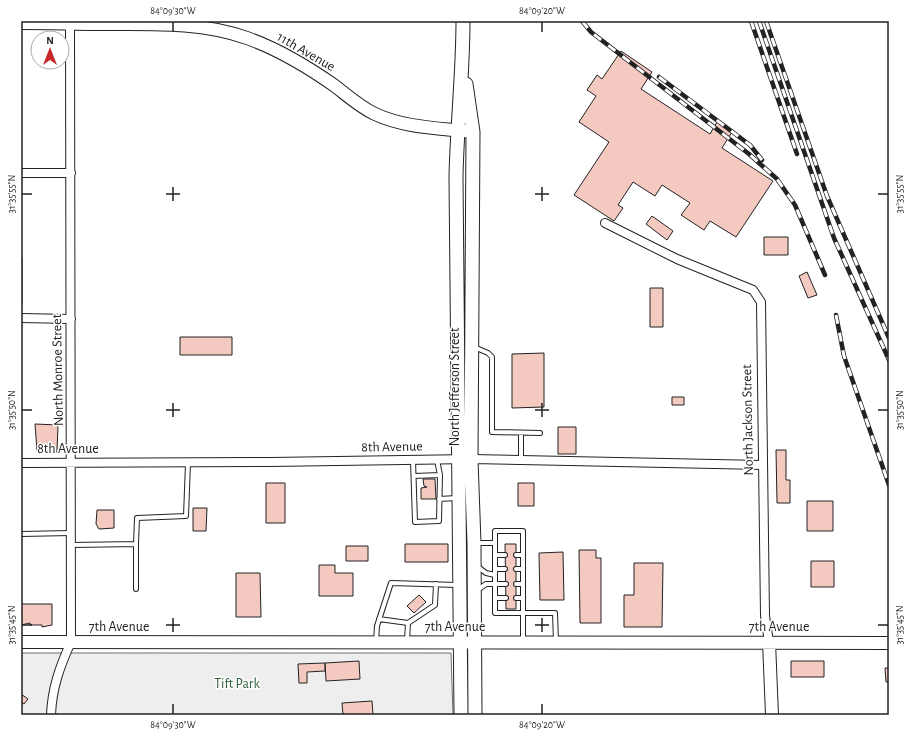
<svg xmlns="http://www.w3.org/2000/svg" width="910" height="736" font-family="'Alegreya Sans',sans-serif">
<rect width="100%" height="100%" fill="#fff"/>
<path fill="#eee" stroke="#6f6f6f" d="M21 653H451L453 715H21Z"/>
<path fill="#f3c9c0" stroke="#222" d="M621 51 652 72 641 89 710 134 717 122 732 132 722 148 773 181 736 237 710 221 704 230 681 215 690 203 662 185 655 196 633 182 618 205 623 208 614 221 574 195 609 142 579 122 596 96 587 90 597 75 602 79Z
M652 216 673 231 667 240 646 224Z
M764 237H788V255H764Z
M21 258H22V305H21Z
M807 272 817 295 808 298 799 276Z
M650 288H663V327H650Z
M180 337H232V355H180Z
M544 353V407L512 408V354Z
M672 397H684V405H672Z
M35 424 58 425 57 452 37 451Z
M558 427H576V454H558Z
M776 450H786V480H790V503H777Z
M423 479H435L436 499H421V488L427 487 424 486Z
M266 483H285V523H266Z
M518 483H534V506H518Z
M807 501H833V531H807Z
M193 508H207L206 531H193Z
M97 510H114V528L99 529 96 524Z
M405 544H448V562H405Z
M505 544H516V609H506Z
M346 546H368V561H346Z
M579 550H596V558H601V623H580Z
M563 552 564 600H540L539 553Z
M811 561H834V587H811Z
M634 563H663L662 627H624V595H634Z
M319 565H335V573H353V596H319Z
M236 573H260L261 617H236Z
M419 595 426 602 414 613 407 606Z
M21 604H52V625L42 627V625H30V623L21 625Z
M359 661 360 679 326 681 325 663Z
M791 661H824V677H791Z
M325 663V671L307 672V683H299L298 664Z
M885 668H889V682H886Z
M21 694 28 699 24 704 21 702Z
M372 701 373 715H343L342 703Z"/>
<g fill="none" stroke-linecap="round" stroke-linejoin="round">
<defs>
<path id="lane" d="M474 347 488 353 492 357V432L540 433
M521 433V460
M413 460 415 522 439 521 440 475 437 460
M414 476 440 475
M439 499 457 498
M21 534 71 533
M476 543H495
M72 545 136 544 137 518 186 516 188 463
M495 555H505
M516 555H523
M478 567 486 573 495 575
M495 569H505
M516 569H523
M516 584H523
M136 589V544
M479 589 486 584H506
M495 598H506
M516 598H523
M379 619 408 623
M407 641 408 623 435 605 436 584
M376 642 377 626 391 583 457 585
M523 642C523 605 523 568 523 531H495V613H555L556 642"/>
<path id="street" d="M21 173H71
M605 223 677 259 753 290 761 302 765 616 769 642
M21 318 71 319
M21 463 270 462 471 459 763 465
M51 715C52 688 60 666 71 642L70 21"/>
<path id="secondary" d="M21 23C49 23 78 24 106 24 154 24 202 22 247 38 278 49 308 67 335 86 348 96 360 107 375 114 405 128 440 128 473 132
M21 642 889 643
M769 642 772 715"/>
<path id="primary" d="M466 84 473 132 471 459 474 543 475 715
M461 715 456 177C457 125 463 73 463 21"/>
</defs>
<use href="#lane" stroke="#222" stroke-width="6"/>
<use href="#street" stroke="#222" stroke-width="10"/>
<use href="#secondary" stroke="#222" stroke-width="14"/>
<use href="#primary" stroke="#222" stroke-width="15"/>
<use href="#lane" stroke="#fff" stroke-width="4"/>
<use href="#street" stroke="#fff" stroke-width="8"/>
<use href="#secondary" stroke="#fff" stroke-width="12"/>
<use href="#primary" stroke="#fff" stroke-width="13"/>
<defs>
<path id="rail" d="M582 21 591 32 749 154 777 179 795 205 825 275
M751 21 797 154
M759 21 834 238 889 360
M766 21 827 196 889 338
M659 77 750 145 762 160
M836 315 844 356 889 485"/>
</defs>
<use href="#rail" stroke="#222" stroke-width="4.5"/>
<use href="#rail" stroke="#fff" stroke-width="3" stroke-dasharray="9" stroke-linecap="butt"/>
</g>
<path fill="none" stroke="#222" stroke-width="1.5" d="M173 22V32M542 22V32M173 187V201M542 187V201M22 194H32M166 194H180M535 194H549M878 194H888M173 403V417M542 403V417M22 410H32M166 410H180M535 410H549M878 410H888M173 618V632M542 618V632M22 625H32M166 625H180M535 625H549M878 625H888M173 704V714M542 704V714"/>
<g text-anchor="middle" dominant-baseline="central" stroke-width="3" stroke-linejoin="round" paint-order="stroke">
<g font-size="14" fill="#222" stroke="#fff">
<text transform="translate(306 52) rotate(30)">11th Avenue</text>
<text transform="translate(58 370) rotate(-91)">North Monroe Street</text>
<text transform="translate(455 387) rotate(-90)">North Jefferson Street</text>
<text transform="translate(748 420) rotate(-91)">North Jackson Street</text>
<text transform="translate(392 447) rotate(-1)">8th Avenue</text>
<text x="68" y="449">8th Avenue</text>
<text x="119" y="627">7th Avenue</text>
<text x="455" y="627">7th Avenue</text>
<text x="779" y="627">7th Avenue</text>
</g>
<g font-size="14" fill="#2f5e38" stroke="#fff">
<text x="237" y="684">Tift Park</text>
</g>
</g>
<rect width="910" height="736" fill="none" stroke="#ffffff" stroke-width="44"/>
<g transform="translate(50 50)"><circle r="19" fill="#ffffff" stroke="#a7a7a7"/>
<path d="M0-3L7 15L0 10L-7 15Z" fill="#c62828"/>
<text y="-6" font-size="11" font-weight="bold" text-anchor="middle" fill="#222222">N</text>
</g>
<rect x="22" y="22" width="866" height="692" fill="none" stroke="#222" stroke-width="1.5"/>
<g font-size="10" text-anchor="middle" fill="#222">
<text x="173" y="14">84°09'30"W</text>
<text x="542" y="14">84°09'20"W</text>
<text transform="translate(11 194) rotate(-90)" y="4">31°35'55"N</text>
<text transform="translate(899 194) rotate(-90)" y="4">31°35'55"N</text>
<text transform="translate(11 410) rotate(-90)" y="4">31°35'50"N</text>
<text transform="translate(899 410) rotate(-90)" y="4">31°35'50"N</text>
<text transform="translate(11 625) rotate(-90)" y="4">31°35'45"N</text>
<text transform="translate(899 625) rotate(-90)" y="4">31°35'45"N</text>
<text x="173" y="728">84°09'30"W</text>
<text x="542" y="728">84°09'20"W</text>
</g>
</svg>
